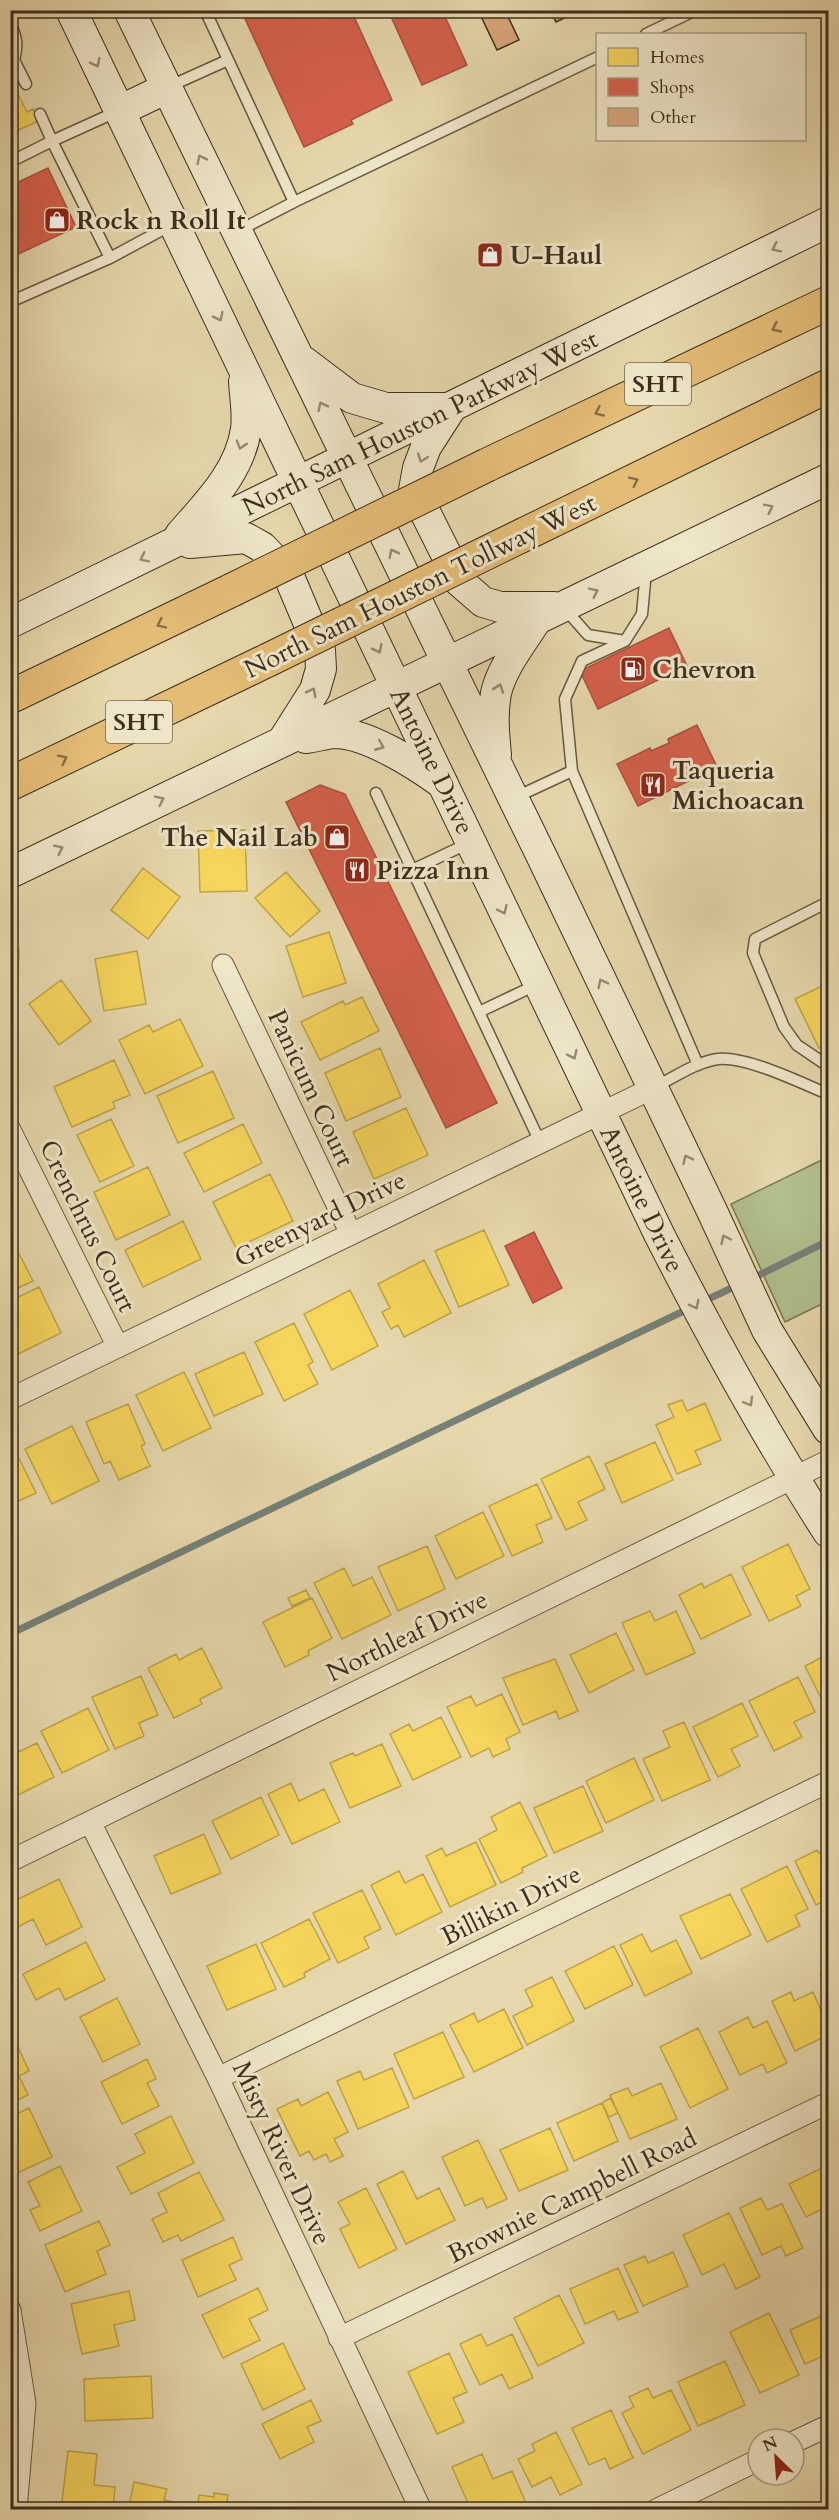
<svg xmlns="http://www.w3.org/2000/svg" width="839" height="2520" font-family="Cardo,serif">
<rect width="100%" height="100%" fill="#e6d8ac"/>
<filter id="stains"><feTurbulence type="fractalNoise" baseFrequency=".00333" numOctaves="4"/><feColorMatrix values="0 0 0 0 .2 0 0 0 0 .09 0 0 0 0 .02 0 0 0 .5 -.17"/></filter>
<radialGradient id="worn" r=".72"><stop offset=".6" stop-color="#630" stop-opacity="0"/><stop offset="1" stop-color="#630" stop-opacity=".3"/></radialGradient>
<path fill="#b1bf8d" stroke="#777754" stroke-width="1.5" d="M828 1157V1301L785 1322 731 1204Z"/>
<path fill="#f6d55c" stroke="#bea349" stroke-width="1.5" d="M10 79 27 112 33 109 38 121 10 134Z
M245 830 247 891 200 892 198 831Z
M143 868 180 897 148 939 111 910Z
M286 872 320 911 290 937 255 898Z
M329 932 346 983 303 997 286 946Z
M10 948 19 949 17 1008H10Z
M137 951 146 1004 104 1011 95 959Z
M61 980 91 1021 59 1045 29 1004Z
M828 983V1043L819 1048 795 999Z
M362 997 379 1031 320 1060 301 1022 343 1001 345 1005Z
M180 1019 203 1066 145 1094 119 1040 149 1025 153 1032Z
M380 1048 401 1097 346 1121 325 1073Z
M114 1060 130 1095 113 1102 115 1108 72 1127 54 1087Z
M213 1071 234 1118 178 1143 157 1096Z
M406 1108 428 1155 374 1179 353 1132Z
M111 1119 134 1166 100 1182 77 1135Z
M243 1124 262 1163 204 1192 184 1153Z
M148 1167 170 1215 116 1240 94 1192Z
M270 1174 293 1221 236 1248 213 1202Z
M183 1221 201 1259 143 1287 125 1250Z
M484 1230 509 1285 459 1307 435 1251Z
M10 1236 33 1281 10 1292Z
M424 1260 451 1313 404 1337 398 1325 391 1329 382 1312 390 1308 378 1284Z
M39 1287 61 1333 10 1358V1301Z
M350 1290 378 1346 332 1370 304 1314Z
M828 1320V1340L821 1323Z
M294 1323 313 1362 308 1365 318 1384 284 1401 255 1342Z
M244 1352 263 1394 214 1416 195 1374Z
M184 1372 211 1428 163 1451 136 1395Z
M682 1400 687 1411 705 1403 721 1440 695 1451 701 1464 677 1474 656 1425 674 1417 668 1405Z
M128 1404 145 1444 141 1446 150 1466 119 1480 110 1461 104 1464 86 1422Z
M72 1426 99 1481 52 1504 25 1449Z
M655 1442 673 1480 622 1503 605 1464Z
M18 1456 36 1493 10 1505V1460Z
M589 1456 605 1489 578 1502 587 1520 566 1530 541 1479Z
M537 1484 552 1518 536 1525 543 1542 512 1556 489 1506Z
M483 1512 504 1556 456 1579 435 1536Z
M788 1544 810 1589 796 1596 801 1606 769 1621 742 1567Z
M427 1546 445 1589 398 1611 378 1567Z
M344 1568 353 1586 372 1577 391 1615 342 1639 314 1583Z
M731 1574 751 1615 701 1639 679 1595 702 1583 704 1588Z
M306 1590 310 1598 292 1606 288 1598Z
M312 1598 332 1638 308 1651 309 1655 285 1667 263 1622Z
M650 1611 655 1621 676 1611 695 1653 646 1675 622 1623Z
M616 1633 634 1670 589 1693 570 1655Z
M202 1648 222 1688 200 1699 202 1704 174 1718 148 1668 176 1654 179 1660Z
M828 1654V1712L805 1666Z
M555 1659 578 1711 559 1719 556 1711 523 1725 503 1678Z
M141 1676 158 1715 139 1723 144 1736 115 1749 92 1697Z
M798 1677 815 1712 794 1722 802 1737 774 1751 749 1701Z
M502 1694 520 1732 506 1739 510 1749 493 1757 489 1748 471 1757 447 1707 471 1696 476 1706Z
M742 1703 758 1736 731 1749 740 1766 718 1777 693 1727Z
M88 1708 109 1750 62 1773 41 1731Z
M441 1717 461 1757 413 1780 390 1734 409 1724 413 1731Z
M684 1722 710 1780 662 1801 643 1759 670 1747 663 1731Z
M37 1743 54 1777 10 1799V1756Z
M382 1744 401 1786 350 1808 330 1763 353 1753 355 1756Z
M634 1758 654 1800 606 1823 586 1781Z
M291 1783 299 1801 324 1789 340 1822 292 1844 268 1794Z
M583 1786 603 1831 554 1853 534 1808Z
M261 1797 279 1835 231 1859 212 1821Z
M520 1802 547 1856 522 1868 523 1872 501 1883 479 1839 497 1830 491 1817Z
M204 1834 221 1873 171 1894 154 1856Z
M476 1842 496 1885 450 1907 426 1856 442 1848 446 1856Z
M828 1849V1903L827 1900 816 1905 795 1861 817 1850 819 1853Z
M787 1866 808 1909 795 1915 800 1926 767 1942 741 1889Z
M399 1871 405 1883 423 1874 442 1912 396 1935 371 1885Z
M59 1879 82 1927 46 1945 33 1919 12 1930 10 1903Z
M362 1890 381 1929 364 1937 369 1948 338 1963 313 1913Z
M730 1894 751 1935 701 1959 680 1916Z
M309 1919 330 1959 304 1973 305 1977 284 1987 261 1943Z
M642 1934 651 1952 676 1940 692 1973 645 1996 620 1945Z
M86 1942 105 1980 65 2000 59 1988 36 2000 23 1974Z
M256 1944 276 1989 227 2010 207 1966Z
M614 1946 633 1985 585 2009 565 1971Z
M828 1969V1991L820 1974Z
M552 1977 574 2021 527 2045 513 2016 533 2006 525 1990Z
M791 1992 794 2001 813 1992 828 2026V2035L795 2051 772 2001Z
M117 1998 140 2044 103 2062 80 2017Z
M504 2009 523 2048 474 2072 450 2025 474 2013 478 2022Z
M748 2017 753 2028 767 2021 787 2063 767 2073 763 2064 740 2075 719 2032Z
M698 2028 728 2089 690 2108 660 2047Z
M443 2032 464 2077 414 2099 394 2054Z
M17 2045 29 2071 19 2076 28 2095 10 2104V2049Z
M147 2059 156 2079 147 2083 159 2106 122 2124 101 2082Z
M392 2068 409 2107 358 2129 337 2081 360 2071 364 2080Z
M661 2083 677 2119 630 2139 610 2095 628 2088 632 2096Z
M328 2092 348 2132 334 2139 343 2156 330 2162 326 2154 314 2160 309 2151 300 2156 277 2109 298 2099 301 2106Z
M610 2098 618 2113 609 2117 602 2103Z
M602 2103 618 2141 574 2161 557 2123Z
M29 2108 52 2157 13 2175 10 2170V2117Z
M171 2116 194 2163 131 2194 117 2167 145 2153 135 2134Z
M550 2128 568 2170 519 2191 500 2150Z
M478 2140 507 2199 487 2208 482 2198 465 2206 442 2157Z
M828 2165V2212L826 2207 806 2217 789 2184Z
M60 2166 82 2211 40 2231 30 2210 40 2206 28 2182Z
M403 2171 417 2199 439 2188 455 2220 406 2244 377 2184Z
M199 2172 224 2220 181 2241 178 2235 163 2242 152 2219 167 2212 158 2193Z
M366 2188 397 2249 359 2268 340 2229 350 2224 338 2202Z
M761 2198 767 2210 782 2204 803 2248 786 2256 781 2246 762 2255 740 2208Z
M729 2213 760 2277 736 2289 724 2264 702 2275 683 2235Z
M99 2221 110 2245 97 2251 106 2274 65 2292 45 2245Z
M233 2237 242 2259 229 2265 236 2280 198 2297 182 2260Z
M673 2252 688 2286 643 2306 624 2265 645 2256 648 2263Z
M618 2268 638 2312 618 2320 614 2311 585 2324 570 2289Z
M258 2288 268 2310 249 2319 260 2340 223 2358 202 2315Z
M129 2291 135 2320 114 2325 119 2346 82 2354 71 2304Z
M559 2295 584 2343 538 2366 514 2318Z
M769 2313 799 2375 760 2393 730 2332Z
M828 2313V2354L805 2364 790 2330Z
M481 2334 487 2346 512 2334 533 2378 509 2389 502 2374 480 2385 460 2344Z
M283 2343 305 2389 263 2410 241 2364Z
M449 2353 467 2392 453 2398 464 2422 437 2434 408 2372Z
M725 2361 745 2405 698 2426 678 2382Z
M151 2376 153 2418 85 2421 84 2379Z
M648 2388 653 2398 671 2390 691 2430 643 2454 622 2413 634 2407 629 2397Z
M311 2400 321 2421 307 2427 314 2442 280 2459 262 2424Z
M611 2410 633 2458 610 2469 605 2458 589 2465 572 2428Z
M556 2432 582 2484 560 2495 551 2477 532 2487 518 2459 535 2451 532 2444Z
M68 2451 97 2454 94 2485 115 2487 113 2510H61Z
M482 2454 493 2479 512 2471 529 2510H471L452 2467Z
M134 2482 167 2489 164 2500 184 2504 182 2510H128Z
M214 2493 228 2495 227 2502 250 2504 249 2510H197L199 2495 214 2497Z
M312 2502V2510H270V2503Z"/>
<path fill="#d6604d" stroke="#a8513e" stroke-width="1.5" d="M241 10H351L392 100 351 120 353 124 304 147Z
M388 10H442L467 65 422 85Z
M48 168 76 227 10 258V186Z
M669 628 687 666 598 709 580 671Z
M697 725 717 767 638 806 617 764 650 748 651 751 669 743 668 739Z
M320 785 345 794 497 1103 446 1128 286 802Z
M534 1232 562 1288 533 1303 505 1246Z"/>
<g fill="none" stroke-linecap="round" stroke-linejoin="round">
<path stroke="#768178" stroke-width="7" d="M751 1279 828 1241
M702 1302 738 1285
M10 1634 690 1308"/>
</g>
<path fill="#d9a57b" stroke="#3d2f1c" stroke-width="1.5" d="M478 10H505L519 40 497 50Z
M550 10H581L556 22Z"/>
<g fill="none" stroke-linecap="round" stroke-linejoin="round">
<defs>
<path id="service" d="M205 10 294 202 240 230
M10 23C17 37 18 46 14 60L26 84
M646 34 696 10
M168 87 228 60
M116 112 52 141 110 258 173 224
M10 162 52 141 40 114
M294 202 598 57
M10 302 110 258
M565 609 588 635 625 641
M572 771 698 1065
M376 793 540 1142
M516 797 572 771 565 699 582 661 625 641 642 614 646 571
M412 870 469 843
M828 902 755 939 753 953 784 1027 797 1045 828 1066
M479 1012 538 984
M655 1087C675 1077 696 1062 718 1059 747 1056 801 1083 828 1094"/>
<path id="minor" d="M223 965 351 1234
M10 1130 118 1347
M10 1399 653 1088
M90 1822 218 2078 421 2510
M10 1861 828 1461
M218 2078 828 1782
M10 2310 25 2403 16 2510
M339 2338 828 2103
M794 2442 828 2426
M656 2510 758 2460"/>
<path id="secondary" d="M71 10 659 1234C711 1336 766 1436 828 1532
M129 10 541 855 712 1211 767 1330 828 1429
M119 111 167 88
M303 361 352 398 386 408H445
M451 408 426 447 418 468 414 490 460 582 483 602 500 607H554
M180 535C207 504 240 472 246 429 248 414 245 397 244 382
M190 543 246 538 262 547 288 574 320 650 321 669 315 690 282 742
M10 623 828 222
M306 738C315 737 324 734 333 733 366 732 417 765 443 784
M496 755C494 734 492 714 496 693 502 667 523 641 537 619
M10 873 828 479"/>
<path id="motorway" d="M487 465 828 303
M525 534 828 386
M10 697 232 590
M10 784 268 660"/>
</defs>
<use href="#service" stroke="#675940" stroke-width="13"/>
<use href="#minor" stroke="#675940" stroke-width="23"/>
<use href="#secondary" stroke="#3d2f1c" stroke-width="32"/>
<use href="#motorway" stroke="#3d2f1c" stroke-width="35"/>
<use href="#service" stroke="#efe6c9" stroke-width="10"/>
<use href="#minor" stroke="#efe6c9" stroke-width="21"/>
<use href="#secondary" stroke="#efe6c9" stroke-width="30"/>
<use href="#motorway" stroke="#e3bc76" stroke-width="33"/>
<defs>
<path id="motorway-bridge" d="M232 590 487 465
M268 660 525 534"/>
</defs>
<use href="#motorway-bridge" stroke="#3d2f1c" stroke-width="35" stroke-linecap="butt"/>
<use href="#motorway-bridge" stroke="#e3bc76" stroke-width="33"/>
</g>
<defs><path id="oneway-chevron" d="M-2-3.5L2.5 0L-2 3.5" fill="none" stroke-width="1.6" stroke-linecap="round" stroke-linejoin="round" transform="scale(1.5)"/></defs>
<g stroke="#968a72">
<use href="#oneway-chevron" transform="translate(96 63) rotate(64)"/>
<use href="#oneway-chevron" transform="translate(201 159) rotate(-116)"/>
<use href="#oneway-chevron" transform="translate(776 248) rotate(154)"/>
<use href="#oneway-chevron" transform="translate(219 317) rotate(64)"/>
<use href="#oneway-chevron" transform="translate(322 406) rotate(-116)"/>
<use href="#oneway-chevron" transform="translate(241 445) rotate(107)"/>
<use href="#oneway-chevron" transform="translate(422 458) rotate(110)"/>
<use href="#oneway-chevron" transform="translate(769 508) rotate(-26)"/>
<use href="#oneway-chevron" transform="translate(393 553) rotate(-116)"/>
<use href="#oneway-chevron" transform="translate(144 558) rotate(154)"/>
<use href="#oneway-chevron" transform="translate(594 592) rotate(-26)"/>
<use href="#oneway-chevron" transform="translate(378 649) rotate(64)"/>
<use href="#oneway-chevron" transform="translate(499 688) rotate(-71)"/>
<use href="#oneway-chevron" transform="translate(312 692) rotate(-63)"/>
<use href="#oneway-chevron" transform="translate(380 746) rotate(22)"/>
<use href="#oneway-chevron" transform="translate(160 800) rotate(-26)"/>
<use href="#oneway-chevron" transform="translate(59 849) rotate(-26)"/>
<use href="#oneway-chevron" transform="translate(503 910) rotate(64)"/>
<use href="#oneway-chevron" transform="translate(602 983) rotate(-116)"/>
<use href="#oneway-chevron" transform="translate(573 1055) rotate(64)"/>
<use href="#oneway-chevron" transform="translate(687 1159) rotate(-116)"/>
<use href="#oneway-chevron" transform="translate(725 1239) rotate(-115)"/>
<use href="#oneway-chevron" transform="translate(695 1305) rotate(63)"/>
<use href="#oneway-chevron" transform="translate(749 1402) rotate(60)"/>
</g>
<g stroke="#886e44">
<use href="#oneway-chevron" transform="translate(776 328) rotate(155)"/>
<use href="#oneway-chevron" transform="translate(599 412) rotate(155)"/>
<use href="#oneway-chevron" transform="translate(634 481) rotate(-26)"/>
<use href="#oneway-chevron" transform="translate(161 624) rotate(154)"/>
<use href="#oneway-chevron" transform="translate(63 759) rotate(-26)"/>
</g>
<defs>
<symbol id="shop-square" viewBox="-11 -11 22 22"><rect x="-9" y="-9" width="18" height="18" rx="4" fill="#8f2418" stroke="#efe6c9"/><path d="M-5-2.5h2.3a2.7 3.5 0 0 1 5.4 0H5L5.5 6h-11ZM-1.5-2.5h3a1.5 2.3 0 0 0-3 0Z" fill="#fff"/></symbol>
<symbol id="fuel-square" viewBox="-11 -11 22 22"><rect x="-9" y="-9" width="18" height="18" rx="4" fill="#8f2418" stroke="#efe6c9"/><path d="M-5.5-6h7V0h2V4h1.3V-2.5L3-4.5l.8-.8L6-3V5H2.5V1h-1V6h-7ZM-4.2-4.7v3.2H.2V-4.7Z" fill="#fff"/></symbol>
<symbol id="restaurant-square" viewBox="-11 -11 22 22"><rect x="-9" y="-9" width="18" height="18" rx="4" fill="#8f2418" stroke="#efe6c9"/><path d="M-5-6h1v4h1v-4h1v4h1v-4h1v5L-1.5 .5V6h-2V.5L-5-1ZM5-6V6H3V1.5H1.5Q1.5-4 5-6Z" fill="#fff"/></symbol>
</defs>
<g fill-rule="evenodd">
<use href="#shop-square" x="42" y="205" width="30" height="30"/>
<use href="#shop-square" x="475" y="240" width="30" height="30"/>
<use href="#fuel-square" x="618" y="654" width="30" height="30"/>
<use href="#restaurant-square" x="638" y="770" width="30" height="30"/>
<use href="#shop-square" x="322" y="822" width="30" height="30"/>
<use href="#restaurant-square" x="342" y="855" width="30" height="30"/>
</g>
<g text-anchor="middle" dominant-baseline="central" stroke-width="6" stroke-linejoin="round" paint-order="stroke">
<g fill="#efe6c9" stroke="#726650" stroke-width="1.5">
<rect x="625" y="363" width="66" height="42" rx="4.5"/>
<rect x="106" y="701" width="66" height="42" rx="4.5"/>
</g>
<g font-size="24" font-weight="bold" fill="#3d2f1c">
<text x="658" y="384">SHT</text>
<text x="139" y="722">SHT</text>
</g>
<g font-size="26" font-weight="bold" fill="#3d2f1c" stroke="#efe6c9" text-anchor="start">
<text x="76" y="220">Rock n Roll It</text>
<text x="510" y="255">U-Haul</text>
<text x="652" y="669">Chevron</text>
<text x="672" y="770">Taqueria<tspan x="672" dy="30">Michoacan</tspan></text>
<text x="318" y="837" text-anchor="end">The Nail Lab</text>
<text x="376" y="870">Pizza Inn</text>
</g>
<g font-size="26" fill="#3d2f1c" stroke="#efe6c9">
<text transform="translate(420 423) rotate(-26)">North Sam Houston Parkway West</text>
<text transform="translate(420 586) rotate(-26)">North Sam Houston Tollway West</text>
<text transform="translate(432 761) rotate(64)">Antoine Drive</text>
<text transform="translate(311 1088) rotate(65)">Panicum Court</text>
<text transform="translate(642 1199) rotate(64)">Antoine Drive</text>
<text transform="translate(320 1219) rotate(-26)">Greenyard Drive</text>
<text transform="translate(88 1226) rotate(64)">Crenchrus Court</text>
<text transform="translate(407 1636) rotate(-26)">Northleaf Drive</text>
<text transform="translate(511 1905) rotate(-26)">Billikin Drive</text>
<text transform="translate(282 2153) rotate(65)">Misty River Drive</text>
<text transform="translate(572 2196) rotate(-26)">Brownie Campbell Road</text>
</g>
</g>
<rect width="839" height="2520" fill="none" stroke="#e6d8ac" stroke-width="36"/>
<rect x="12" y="12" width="815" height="2496" fill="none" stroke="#3d2f1c" stroke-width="3"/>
<rect x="18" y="18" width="803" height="2484" fill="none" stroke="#3d2f1c" stroke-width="1.5"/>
<rect x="596" y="33" width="210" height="108" fill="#efe6c9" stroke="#a89d84" stroke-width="1.5"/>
<rect x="608" y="48" width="30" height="18" fill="#f6d55c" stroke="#a89d84" stroke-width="1.5"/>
<text x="650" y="63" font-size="18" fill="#3d2f1c">Homes</text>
<rect x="608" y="78" width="30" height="18" fill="#d6604d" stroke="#a89d84" stroke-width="1.5"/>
<text x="650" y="93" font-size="18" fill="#3d2f1c">Shops</text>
<rect x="608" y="108" width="30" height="18" fill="#d9a57b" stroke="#a89d84" stroke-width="1.5"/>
<text x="650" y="123" font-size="18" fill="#3d2f1c">Other</text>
<g transform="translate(776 2457) rotate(335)"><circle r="28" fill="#efe6c9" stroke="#a89d84" stroke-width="1.5"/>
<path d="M0-4.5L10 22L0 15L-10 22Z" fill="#8f2418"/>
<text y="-9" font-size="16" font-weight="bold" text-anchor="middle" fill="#3d2f1c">N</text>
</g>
<rect width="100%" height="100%" filter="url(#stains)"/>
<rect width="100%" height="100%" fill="url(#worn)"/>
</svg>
